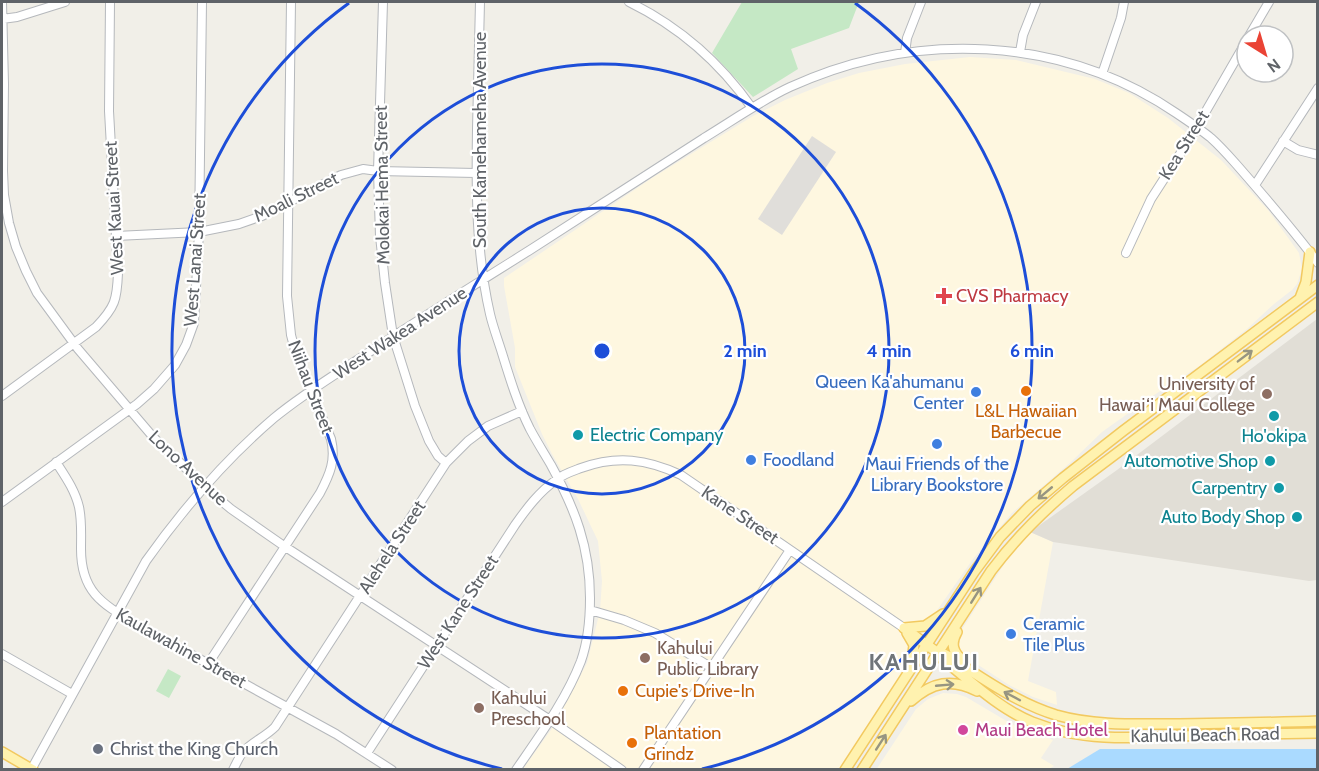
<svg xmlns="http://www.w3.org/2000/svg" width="1319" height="771" font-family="Cabin,sans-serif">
<rect width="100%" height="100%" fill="#f1efe8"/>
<path fill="#fef7e0" d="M970 57 1016 60 1095 79 1129 93 1168 118 1221 160 1268 210 1299 253 1302 269 1297 284 1292 290 1274 304 1247 329 1198 367 1154 395 1102 432 1071 462 1012 513 973 559 931 619 926 644 845 770 523 769 553 727 587 663 600 611 602 581 598 541 578 499 552 454 542 434 515 367V348L504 286V278L652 178 753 116 785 100 827 83 859 73 905 64Z
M1030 532 1053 542 1028 681 1056 692 1057 705 1033 697 1009 685 963 655 957 646V637L1003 566 1016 548Z
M943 693 957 694 966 697 1015 726 1053 740 1041 758 1054 766 1049 769 876 770 916 709 928 699Z"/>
<path fill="#e0deda" d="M812 136 836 152 782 235 758 219Z"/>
<path fill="#e1ded6" d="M1317 319V580L1309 581 1053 542 1030 532 1117 470Z"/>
<path fill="#c5e8c5" d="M742 2H859L849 28 791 49 798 69 753 97 712 53Z
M168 669 181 676 169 698 156 691Z"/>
<path fill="#aadaff" d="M1100 749H1317V769H1067Z"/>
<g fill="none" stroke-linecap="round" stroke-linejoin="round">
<defs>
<path id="minor" d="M2 2 4 84 3 171 4 195 9 223 16 247 26 271 37 293 78 349 154 438 212 493 231 509 284 546 550 720 622 770
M383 2 378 171 380 236 385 283 393 336 415 406 429 441 438 456 446 463
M480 2C479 44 478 86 477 129 476 191 476 253 490 314 493 327 498 340 502 353 510 379 518 405 530 429 537 442 544 453 551 465 575 509 590 547 590 598 590 619 588 641 581 661 566 700 540 735 516 770
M629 2C680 27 719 61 752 108
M2 19 17 17 65 2
M1249 36 1269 2
M1020 52 1023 35 1036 2
M905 53 907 38 921 2
M1102 74 1121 18 1124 2
M1283 141 1298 150 1318 155
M1255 185 1318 88
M116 236 199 232 239 224 262 216 341 175 363 169 378 171 476 173
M1126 253 1151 199 1191 137 1247 40
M2 396 96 327C115 307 117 300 118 273L109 111 110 2
M56 462C65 476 75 490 79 507 82 521 81 534 81 549 81 591 101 603 134 623L336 734 392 770
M2 502 137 404 154 389 175 365 186 345 194 323 199 232 202 2
M590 610 624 620 655 633 712 668
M2 654 72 694
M208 664 320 493C330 474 336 460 331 439L296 354 291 335 287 296 291 2
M367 753 515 525C527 508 539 492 556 480 563 474 573 471 581 468 617 455 647 459 681 475L904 628
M31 770 146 561C183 509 226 459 274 418 303 394 336 374 368 353 421 318 476 284 530 250 588 213 646 175 704 138 732 121 760 101 790 87 915 30 1061 35 1176 113 1188 121 1200 129 1211 138 1220 146 1228 155 1236 164 1264 196 1292 228 1318 263
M233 770C236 764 239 757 243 752 252 742 265 737 275 727L446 463 468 441 488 426 522 411
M643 770 790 550"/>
<path id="major" d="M1300 298 1306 282 1310 252
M904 628 938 653 939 656C968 679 998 708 1032 722 1086 744 1147 737 1204 735 1242 734 1280 734 1318 733
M904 628 925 626 943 614
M957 632C950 644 953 652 963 661
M907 633 914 645 912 662
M944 654 948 656C982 678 1017 703 1056 715 1095 726 1136 724 1175 724 1223 723 1270 723 1318 721
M911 701C932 682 952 678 977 691
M2 752 33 770
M845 770 974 572 1000 537 1030 506 1063 478 1123 431 1318 285
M862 770 991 571C1015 539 1042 512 1073 486L1318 302"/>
</defs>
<use href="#minor" stroke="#b5b8bc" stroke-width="10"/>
<use href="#major" stroke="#f2c960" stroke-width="12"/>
<use href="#minor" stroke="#fff" stroke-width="8"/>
<use href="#major" stroke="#fff2af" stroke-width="9"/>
</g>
<defs><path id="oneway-shaft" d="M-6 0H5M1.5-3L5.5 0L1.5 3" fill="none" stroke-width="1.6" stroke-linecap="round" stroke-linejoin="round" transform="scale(1.5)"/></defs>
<g stroke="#979581">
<use href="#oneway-shaft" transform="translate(1245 356) rotate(-37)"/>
<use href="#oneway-shaft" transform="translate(1045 493) rotate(140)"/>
<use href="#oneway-shaft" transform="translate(976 595) rotate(-58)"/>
<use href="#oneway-shaft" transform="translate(945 685) rotate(-5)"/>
<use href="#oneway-shaft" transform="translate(1012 696) rotate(-152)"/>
<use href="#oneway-shaft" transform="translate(881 742) rotate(-57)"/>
</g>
<g fill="none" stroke="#1d4ed8" stroke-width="3">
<circle cx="602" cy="351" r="143"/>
<circle cx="602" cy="351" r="287"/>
<path d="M502 769A430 430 0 0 1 349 3M855 3A430 430 0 0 1 702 769"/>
</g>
<path fill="#e0444e" stroke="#fff" stroke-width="2" d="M941 287h6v6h6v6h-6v6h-6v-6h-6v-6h6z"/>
<g fill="#e8710a" stroke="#fff" stroke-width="2">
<circle cx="1026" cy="391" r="6"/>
<circle cx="623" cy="691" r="6"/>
<circle cx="632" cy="743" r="6"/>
</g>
<g fill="#3f7fe0" stroke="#fff" stroke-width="2">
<circle cx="976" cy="392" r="6"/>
<circle cx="937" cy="444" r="6"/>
<circle cx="751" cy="460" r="6"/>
<circle cx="1011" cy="634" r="6"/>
</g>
<g fill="#8d6e63" stroke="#fff" stroke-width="2">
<circle cx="1267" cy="394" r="6"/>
<circle cx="645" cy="658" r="6"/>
<circle cx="479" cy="708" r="6"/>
</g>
<g fill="#0f9aa8" stroke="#fff" stroke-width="2">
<circle cx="1274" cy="416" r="6"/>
<circle cx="578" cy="435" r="6"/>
<circle cx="1270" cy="461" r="6"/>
<circle cx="1279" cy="488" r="6"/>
<circle cx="1297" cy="517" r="6"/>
</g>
<circle fill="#d1479c" stroke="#fff" stroke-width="2" cx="963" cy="730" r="6"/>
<circle fill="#6b7280" stroke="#fff" stroke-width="2" cx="98" cy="749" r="6"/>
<g text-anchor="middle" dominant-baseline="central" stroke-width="4.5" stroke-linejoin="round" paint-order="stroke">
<g font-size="18" fill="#5f6368" stroke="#fff">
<text transform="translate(480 140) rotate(-90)">South Kamehameha Avenue</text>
<text transform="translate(1184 145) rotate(-58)">Kea Street</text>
<text transform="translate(382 185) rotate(-91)">Molokai Hema Street</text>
<text transform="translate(296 197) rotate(-26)">Moali Street</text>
<text transform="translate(114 208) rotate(-93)">West Kauai Street</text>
<text transform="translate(195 260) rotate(-86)">West Lanai Street</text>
<text transform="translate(400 333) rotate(-33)">West Wakea Avenue</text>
<text transform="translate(311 387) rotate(69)">Niihau Street</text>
<text transform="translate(188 468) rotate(43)">Lono Avenue</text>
<text transform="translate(740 515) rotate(34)">Kane Street</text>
<text transform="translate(392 547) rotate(-57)">Alehela Street</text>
<text transform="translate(458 612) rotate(-57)">West Kane Street</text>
<text transform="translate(181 648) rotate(29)">Kaulawahine Street</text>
<text transform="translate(1205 735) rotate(-1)">Kahului Beach Road</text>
</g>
<g font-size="18" fill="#be3a42" stroke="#fff" text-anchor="start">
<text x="956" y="296">CVS Pharmacy</text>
</g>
<g font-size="18" fill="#366cbe" stroke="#fff" text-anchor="start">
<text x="964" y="382" text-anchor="end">Queen Ka'ahumanu<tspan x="964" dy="21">Center</tspan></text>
<text x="763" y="460">Foodland</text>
<text x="937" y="464" text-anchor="middle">Maui Friends of the<tspan x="937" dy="21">Library Bookstore</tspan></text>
<text x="1023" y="624">Ceramic<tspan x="1023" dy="21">Tile Plus</tspan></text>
</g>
<g font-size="18" fill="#785e54" stroke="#fff" text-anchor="start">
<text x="1255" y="384" text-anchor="end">University of<tspan x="1255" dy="21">Hawai‘i Maui College</tspan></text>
<text x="657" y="648">Kahului<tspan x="657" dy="21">Public Library</tspan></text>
<text x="491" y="698">Kahului<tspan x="491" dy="21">Preschool</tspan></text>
</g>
<g font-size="18" fill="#c56008" stroke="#fff" text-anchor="start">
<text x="1026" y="411" text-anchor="middle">L&amp;L Hawaiian<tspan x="1026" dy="21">Barbecue</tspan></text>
<text x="635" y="691">Cupie's Drive-In</text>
<text x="644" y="733">Plantation<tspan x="644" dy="21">Grindz</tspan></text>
</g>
<g font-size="18" fill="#0d838f" stroke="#fff" text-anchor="end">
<text x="590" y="435" text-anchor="start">Electric Company</text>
<text x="1274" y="436" text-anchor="middle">Ho'okipa</text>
<text x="1258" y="461">Automotive Shop</text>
<text x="1267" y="488">Carpentry</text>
<text x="1285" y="517">Auto Body Shop</text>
</g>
<g font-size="18" fill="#b23c85" stroke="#fff" text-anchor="start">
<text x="975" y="730">Maui Beach Hotel</text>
</g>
<g font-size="18" fill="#5b616d" stroke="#fff" text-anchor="start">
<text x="110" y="749">Christ the King Church</text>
</g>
<g font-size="24" font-weight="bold" letter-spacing="1.5" fill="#70757a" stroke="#fff">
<text x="924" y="661">KAHULUI</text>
</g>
</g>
<circle cx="602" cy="351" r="9" fill="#1d4ed8" stroke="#fff" stroke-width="3"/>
<g font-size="18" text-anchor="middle" font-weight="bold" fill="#1d4ed8" stroke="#fff" stroke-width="4.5" stroke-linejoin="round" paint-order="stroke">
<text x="745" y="357">2 min</text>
<text x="889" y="357">4 min</text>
<text x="1032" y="357">6 min</text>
</g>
<rect width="1319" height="771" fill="none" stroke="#5f6368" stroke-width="6"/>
<g transform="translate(1265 54) rotate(143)"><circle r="28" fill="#ffffff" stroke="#bfc1c3" stroke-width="1.5"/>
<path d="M0-4.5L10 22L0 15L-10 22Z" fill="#ea4335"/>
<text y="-9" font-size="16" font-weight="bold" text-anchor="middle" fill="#5f6368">N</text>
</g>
</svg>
